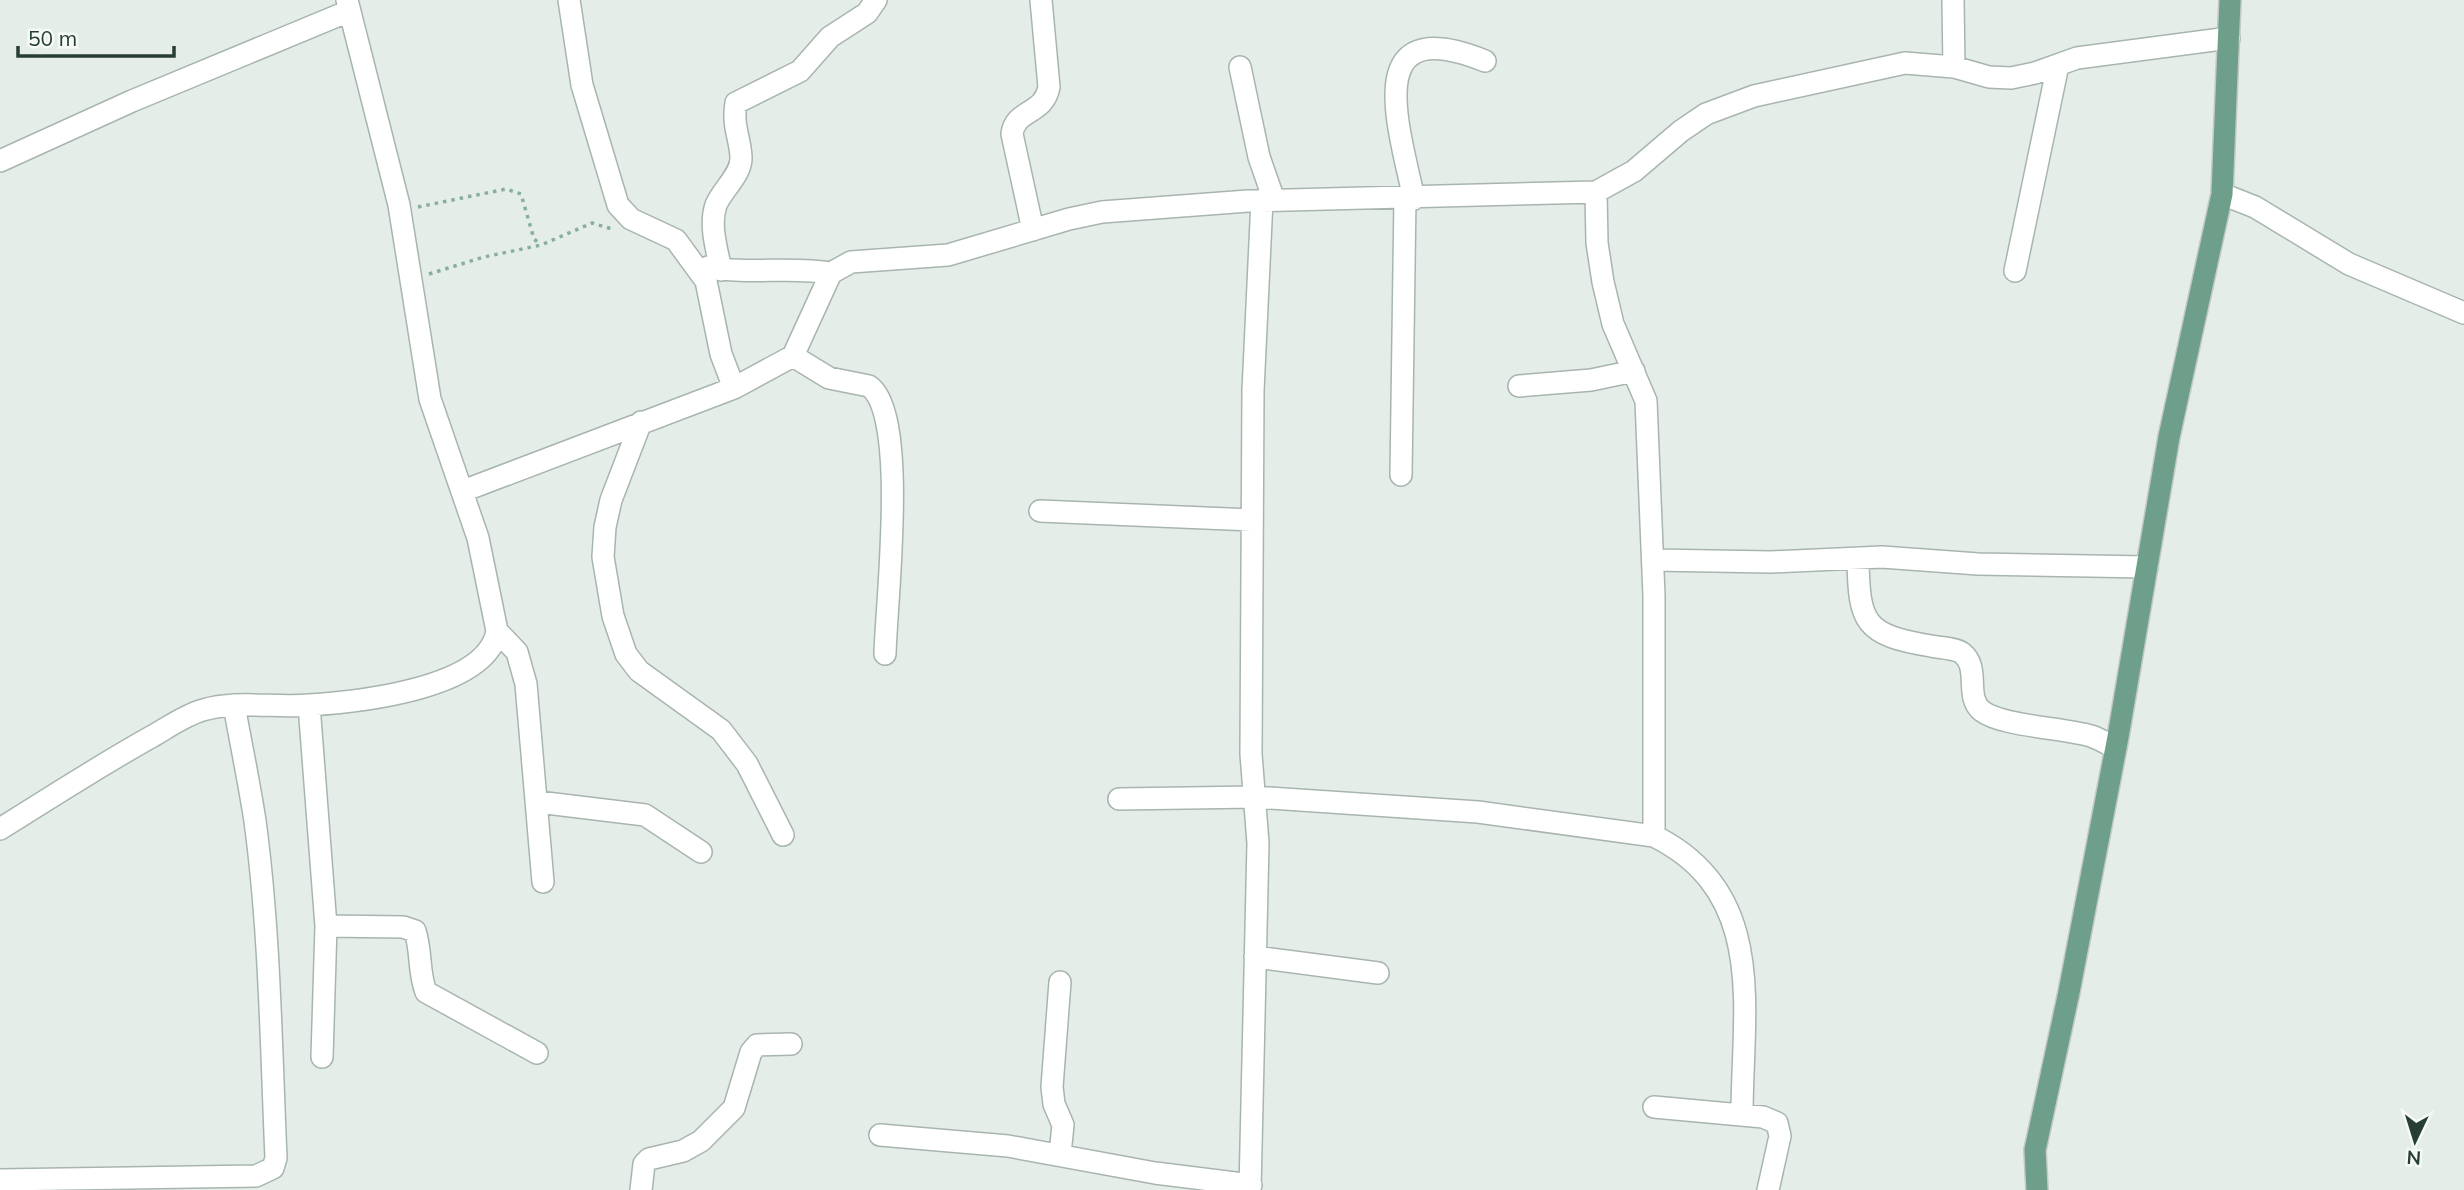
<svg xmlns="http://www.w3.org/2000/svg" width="2464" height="1190" font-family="Mulish,sans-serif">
<rect width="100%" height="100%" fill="#e5ede8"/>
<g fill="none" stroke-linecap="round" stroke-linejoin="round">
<defs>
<path id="minor" d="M569 0 582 85 618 205 631 219 676 240 706 281 721 354 734 388
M1953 0 1954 67
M1240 67 1259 157 1274 200
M0 161 132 101 349 11
M1596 192 1597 243 1603 282 1613 324 1646 401 1654 596V836
M2222 194 2255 207 2349 264 2464 313
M1414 199C1399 127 1359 10 1485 61
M1033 230 1012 134C1015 109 1044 115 1049 87L1041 0
M708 267C749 275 790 266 831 273
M721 270C717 250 709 225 716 205 722 190 742 174 741 157 740 137 732 126 736 103L800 71 830 37 867 13 876 0
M2015 271 2058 65
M793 356 829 378 869 386C909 414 886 604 885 654
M1519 386 1591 380 1634 371
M641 422 611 500 605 527 603 557 613 616 626 654 639 671 721 730 747 764 783 835
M1401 475 1405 198
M463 491 734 388 793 356 831 273 851 262 948 255 1069 219 1102 212 1248 201 1596 192 1634 171 1681 131 1706 114 1754 96 1905 63 1954 67 1989 77 2011 78 2035 73 2077 58 2229 38
M1040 511 1252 520
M1858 559C1859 623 1864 635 1931 646 1940 648 1955 648 1962 653 1981 668 1964 697 1982 711 2001 726 2065 728 2091 736 2100 739 2108 744 2115 748
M1653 560 1771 562 1882 557 1978 564 2147 567
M497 631 517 652 526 684 543 882
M309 705 326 926 322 1057
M1119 799 1255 797 1478 812 1654 836C1769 893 1742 1010 1742 1115
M538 802 645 815 701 852
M0 829C50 798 99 766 151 737 167 728 185 715 203 710 237 700 274 708 309 705 357 702 487 689 497 631L478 538 430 399 399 205 347 0
M326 926 403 927 415 931C422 952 418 972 426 992L537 1053
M1255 957 1378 973
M1060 982 1052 1087 1054 1104 1063 1125 1060 1154
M1654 1107 1763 1117 1777 1123 1780 1136 1768 1190
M880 1135 1008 1146 1155 1173 1251 1185
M0 1180 256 1176 273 1168 276 1158C271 1046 270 932 255 821 249 782 241 744 234 705
M641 1190 644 1164 649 1159 683 1151 701 1141 734 1108 751 1052 757 1045 791 1044
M1250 1190 1258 843 1251 754 1253 391 1262 200"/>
<path id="major" d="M2037 1190 2035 1150 2069 992 2118 737 2169 437 2222 194 2230 0"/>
</defs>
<use href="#minor" stroke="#a8b5ae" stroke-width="24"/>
<use href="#major" stroke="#c2c9c6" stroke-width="24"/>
<path stroke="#88ae9c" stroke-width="3.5" stroke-dasharray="3.5 5" stroke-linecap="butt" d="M418 207 506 189 521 194 534 239 540 244
M429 274 484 257 541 245 592 223 612 229"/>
<use href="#minor" stroke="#fff" stroke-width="21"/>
<use href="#major" stroke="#6d9f8a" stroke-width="21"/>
</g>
<g transform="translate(2415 1141) rotate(184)" stroke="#f6faf7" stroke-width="5" paint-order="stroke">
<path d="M0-5L12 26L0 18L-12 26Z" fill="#263e33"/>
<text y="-10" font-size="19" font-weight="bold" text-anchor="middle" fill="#263e33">N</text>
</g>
<path d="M18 46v10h156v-10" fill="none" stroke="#263e33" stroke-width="3.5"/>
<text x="28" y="46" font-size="21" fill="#263e33" stroke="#f6faf7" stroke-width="5" paint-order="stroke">50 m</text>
</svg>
